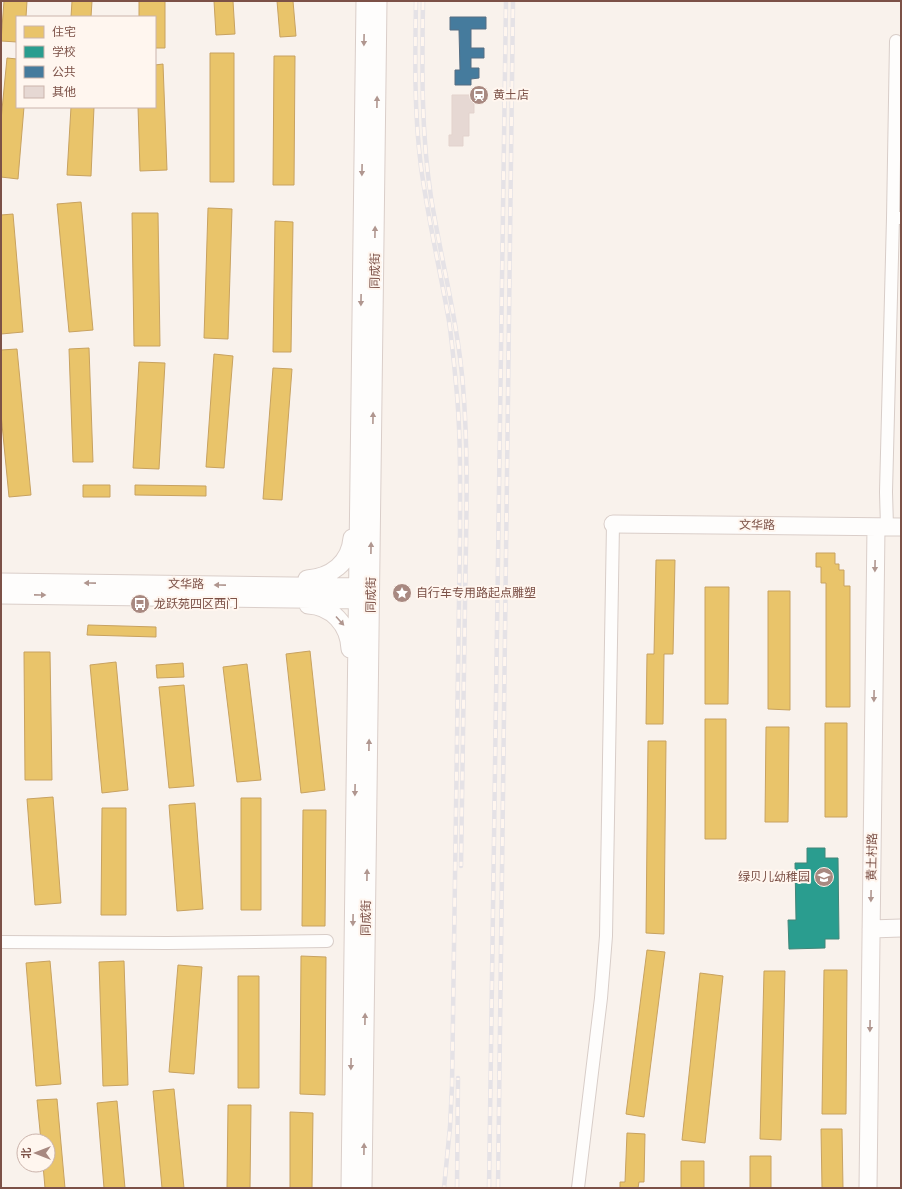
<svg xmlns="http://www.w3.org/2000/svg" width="902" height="1189" font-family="'Nunito Sans','Noto Sans SC',sans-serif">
<rect width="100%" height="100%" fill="#f9f2ec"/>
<path fill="#e9c46a" stroke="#c8a260" d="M4 1H27L26 17H17V42L1 41Z
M72 1H92L91 17H71Z
M139 1H165V48H155V17H139Z
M214 1H233L235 34 216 35Z
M277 1H293L296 36 280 37Z
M210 53H234V182H210Z
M274 56H295L294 185H273Z
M7 58 17 59V107H24L18 179 1 177V120Z
M163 64 167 170 140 171 138 107H155V65Z
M71 107H94L91 176 67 175Z
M81 202 93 330 69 332 57 204Z
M208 208 232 209 228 339 204 338Z
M132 213H158L160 346H134Z
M13 214 23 332 1 334V215Z
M275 221 293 222 291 352H273Z
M89 348 93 462H73L69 349Z
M17 349 31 495 9 497 1 414V350Z
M214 354 233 356 224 468 206 467Z
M139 362 165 363 159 469 133 468Z
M273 368 292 369 282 500 263 499Z
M83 485H110V497H83Z
M135 485 206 486V496L135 495Z
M816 553H835V564H839V570H844V586H850V707H826V583H821V567H816Z
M656 560H675L673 654H664L663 724H646L647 654H654Z
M705 587H729L728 704H705Z
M768 591H790V710L768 709Z
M88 625 156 627V637L87 635Z
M310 651 325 790 301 793 286 654Z
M24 652H50L52 780H25Z
M116 662 128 790 102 793 90 665Z
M183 663 184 677 157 678 156 665Z
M247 664 261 780 237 782 223 667Z
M184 685 194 786 169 788 159 687Z
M705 719H726V839H705Z
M825 723H847V817H825Z
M766 727H789L788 822H765Z
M648 741H666L664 934 646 933Z
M53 797 61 903 35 905 27 799Z
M241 798H261V910H241Z
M195 803 203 909 177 911 169 805Z
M102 808H126V915H101Z
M303 810H326L325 926H302Z
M647 950 665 952 644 1117 626 1114Z
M301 956 326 957 325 1095 300 1094Z
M50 961 61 1084 36 1086 26 963Z
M124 961 128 1085 103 1086 99 962Z
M178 965 202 967 194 1074 169 1072Z
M824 970H847L846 1114H822Z
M764 971H785L781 1140 760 1139Z
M700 973 723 976 705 1143 682 1140Z
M238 976H259V1088H238Z
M174 1089 184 1188H162L153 1091Z
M57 1099 65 1188H45L43 1165H48V1141H41L37 1100Z
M117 1101 125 1188H104L97 1103Z
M228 1105H251L250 1188H227Z
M290 1112 313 1113 312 1188H290Z
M821 1129H842L843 1188H822Z
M627 1133 645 1134 644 1182H639L638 1188H620V1182H625Z
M750 1156H771V1188H750Z
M681 1161H704V1188H681Z"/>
<path fill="#2a9d8f" stroke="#438679" d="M807 848H825V858H838L839 939H825V948L789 949 788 920H796L795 863H807Z"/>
<path fill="#457b9d" stroke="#566e83" d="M450 17H486V29H471V48H484V58H471V68H479V78L471 79V85H455V70H460L459 30H450Z"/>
<path fill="#e6d8d3" stroke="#e3d3cd" d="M452 95H470V99H474V113H469V136H463V146H449V135H452Z"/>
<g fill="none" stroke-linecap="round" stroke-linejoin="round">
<defs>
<path id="street" d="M893 218 896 41
M887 527 886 492 893 218H901
M1 942 167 943 327 941
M578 1188 601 998 606 936 613 524"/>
<path id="secondary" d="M613 524 901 527
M307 579C331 577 350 563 352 538
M1 582 368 587
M1 595 369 600
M308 605C332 606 349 625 350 649
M871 929 901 928
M350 1188 365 1
M363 1188 378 1
M868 1188 876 527"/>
</defs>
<use href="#street" stroke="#d8cdc8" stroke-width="14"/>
<use href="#secondary" stroke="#dacec9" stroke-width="19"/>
<use href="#street" stroke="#fefdfc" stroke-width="12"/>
<use href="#secondary" stroke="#fefdfc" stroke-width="17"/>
<defs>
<path id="rail" d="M416 1C415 56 414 112 421 167 428 219 440 270 449 321 452 342 454 363 456 384 461 433 460 483 460 532L452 1086 450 1127 444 1188
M423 1C422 67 421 132 431 197 441 260 458 322 463 386 469 459 466 531 465 604 464 691 462 778 461 866
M457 1188 458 1078
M489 1188 506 1
M498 1188 513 1"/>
</defs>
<use href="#rail" stroke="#e5e2e6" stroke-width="4.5"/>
<use href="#rail" stroke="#fff6ef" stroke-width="3" stroke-dasharray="9" stroke-linecap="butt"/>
</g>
<defs><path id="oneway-solid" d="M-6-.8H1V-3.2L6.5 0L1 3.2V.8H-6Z"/></defs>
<g fill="#b0968f">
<use href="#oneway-solid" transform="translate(364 40) rotate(91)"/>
<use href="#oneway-solid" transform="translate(377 102) rotate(-89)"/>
<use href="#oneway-solid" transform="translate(362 170) rotate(91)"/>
<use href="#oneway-solid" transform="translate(375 232) rotate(-89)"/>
<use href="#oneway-solid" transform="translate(361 300) rotate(91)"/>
<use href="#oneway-solid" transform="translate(373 418) rotate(-89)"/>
<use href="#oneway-solid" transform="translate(371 548) rotate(-89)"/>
<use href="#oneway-solid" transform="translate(875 566) rotate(91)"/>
<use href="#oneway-solid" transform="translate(90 583) rotate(-179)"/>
<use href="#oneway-solid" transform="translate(220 585) rotate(-179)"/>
<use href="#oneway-solid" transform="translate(40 595) rotate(1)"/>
<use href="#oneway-solid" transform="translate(340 621) rotate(48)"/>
<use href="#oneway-solid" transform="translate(874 696) rotate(91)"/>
<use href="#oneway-solid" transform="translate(369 745) rotate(-89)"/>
<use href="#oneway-solid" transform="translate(355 790) rotate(91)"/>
<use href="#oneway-solid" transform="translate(367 875) rotate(-89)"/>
<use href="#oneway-solid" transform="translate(871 896) rotate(91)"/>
<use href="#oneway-solid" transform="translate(353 920) rotate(91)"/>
<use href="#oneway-solid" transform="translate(365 1019) rotate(-89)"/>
<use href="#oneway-solid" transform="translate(870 1026) rotate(91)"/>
<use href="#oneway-solid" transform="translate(351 1064) rotate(91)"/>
<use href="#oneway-solid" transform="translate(364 1149) rotate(-89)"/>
</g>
<defs>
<symbol id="station-disc" viewBox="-11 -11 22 22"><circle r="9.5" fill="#a88981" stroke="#fff6ef"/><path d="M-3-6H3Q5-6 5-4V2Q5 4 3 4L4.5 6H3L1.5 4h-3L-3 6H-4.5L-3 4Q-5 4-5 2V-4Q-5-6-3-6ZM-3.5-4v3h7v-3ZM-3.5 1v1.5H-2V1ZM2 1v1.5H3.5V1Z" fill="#fff"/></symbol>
<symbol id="sight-disc" viewBox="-11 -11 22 22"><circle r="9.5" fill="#a88981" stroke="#fff6ef"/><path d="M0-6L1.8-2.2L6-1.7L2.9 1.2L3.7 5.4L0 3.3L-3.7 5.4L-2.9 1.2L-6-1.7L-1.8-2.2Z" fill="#fff"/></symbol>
<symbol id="bus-disc" viewBox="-11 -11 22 22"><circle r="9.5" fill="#a88981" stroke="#fff6ef"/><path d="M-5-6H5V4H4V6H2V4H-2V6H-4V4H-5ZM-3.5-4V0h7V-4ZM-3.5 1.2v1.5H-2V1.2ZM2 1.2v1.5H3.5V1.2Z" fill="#fff"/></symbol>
<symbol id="school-disc" viewBox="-11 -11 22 22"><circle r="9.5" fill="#a88981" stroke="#fff6ef"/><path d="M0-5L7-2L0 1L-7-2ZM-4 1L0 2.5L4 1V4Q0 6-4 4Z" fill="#fff"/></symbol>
</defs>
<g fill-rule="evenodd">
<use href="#station-disc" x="468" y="84" width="22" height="22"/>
<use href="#sight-disc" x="391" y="582" width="22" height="22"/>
<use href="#bus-disc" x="129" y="593" width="22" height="22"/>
<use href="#school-disc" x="813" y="866" width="22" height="22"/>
</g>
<g text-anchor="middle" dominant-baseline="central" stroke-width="4" stroke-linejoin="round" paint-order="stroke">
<g font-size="12" fill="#7c5147" stroke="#fff6ef" text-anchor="start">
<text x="493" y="95">黄土店</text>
<text x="416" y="593">自行车专用路起点雕塑</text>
<text x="154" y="604">龙跃苑四区西门</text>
<text x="810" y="877" text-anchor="end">绿贝儿幼稚园</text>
</g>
<g font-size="12" fill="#7c5147" stroke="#fff6ef">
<text transform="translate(375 271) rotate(-89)">同成街</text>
<text transform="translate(757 525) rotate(1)">文华路</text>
<text transform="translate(186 584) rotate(1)">文华路</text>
<text transform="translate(371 595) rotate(-89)">同成街</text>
<text transform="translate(872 857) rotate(-89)">黄土村路</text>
<text transform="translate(366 918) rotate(-89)">同成街</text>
</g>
</g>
<rect width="902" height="1189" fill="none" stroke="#7c5147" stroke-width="4"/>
<rect x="16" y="16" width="140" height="92" fill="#fff6ef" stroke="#cbb4ac"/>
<rect x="24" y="26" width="20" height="12" fill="#e9c46a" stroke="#cbb4ac"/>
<text x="52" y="36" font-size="12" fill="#7c5147">住宅</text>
<rect x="24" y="46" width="20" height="12" fill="#2a9d8f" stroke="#cbb4ac"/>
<text x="52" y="56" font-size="12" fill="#7c5147">学校</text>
<rect x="24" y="66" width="20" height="12" fill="#457b9d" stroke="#cbb4ac"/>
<text x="52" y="76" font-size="12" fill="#7c5147">公共</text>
<rect x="24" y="86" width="20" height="12" fill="#e6d8d3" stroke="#cbb4ac"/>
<text x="52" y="96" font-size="12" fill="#7c5147">其他</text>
<g transform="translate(36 1153) rotate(270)"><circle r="19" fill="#fff6ef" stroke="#cbb4ac"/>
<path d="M0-3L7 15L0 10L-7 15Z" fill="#a88981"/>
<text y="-6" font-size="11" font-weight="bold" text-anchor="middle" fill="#7c5147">北</text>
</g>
</svg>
